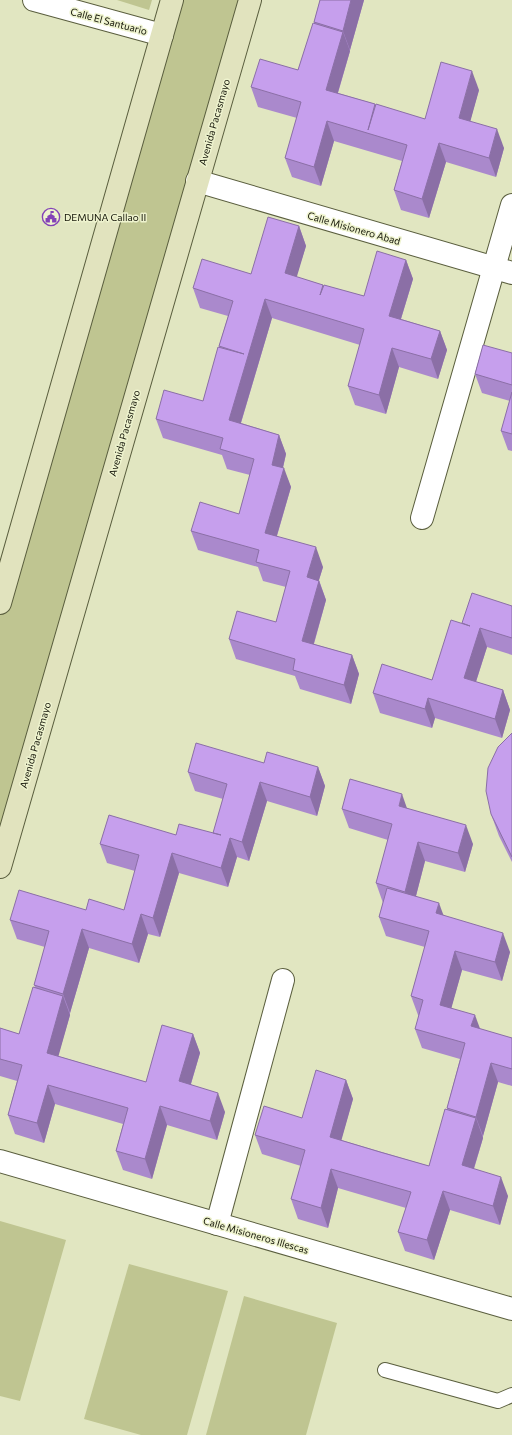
<svg xmlns="http://www.w3.org/2000/svg" width="512" height="1435" font-family="Commissioner,sans-serif">
<style>
.green{fill:#bfc591}
.lines{fill:none;stroke-linecap:round;stroke-linejoin:round}
.lane-casing{stroke:#5a5e3e;stroke-width:16}
.street-casing{stroke:#5a5e3e;stroke-width:24}
.secondary-casing{stroke:#5a5e3e;stroke-width:24}
.lane{stroke:#fff;stroke-width:14}
.street{stroke:#fff;stroke-width:22}
.secondary{stroke:#e1e3be;stroke-width:22}
.wall{fill:#aa89cc}
.shaded-wall{fill:#8b6fa6}
.building{fill:#c69fed;stroke:#8b6fa6}
.labels{text-anchor:middle;stroke-width:3;stroke-linejoin:round;paint-order:stroke}
.street-label{font-size:10px;fill:#151609;stroke:#eef3ce}
.poi-label{font-size:10px;fill:#151609;stroke:#eef3ce;text-anchor:start}
</style>
<rect width="100%" height="100%" fill="#e1e6c1"/>
<g class="green">
<polygon points="117,0 152,0 149,10"/>
<polygon points="172,0 250,0 0,864 0,603"/>
<polygon points="0,1221 66,1240 20,1401 0,1396"/>
<polygon points="129,1264 228,1291 187,1435 141,1435 84,1419"/>
<polygon points="244,1296 337,1323 306,1435 206,1435"/>
</g>
<g class="lines">
<defs>
<polyline id="lane" points="385,1370 498,1401 512,1395"/>
<g id="street">
<polyline points="34,0 162,35"/>
<polyline points="197,181 512,273"/>
<polyline points="422,518 512,205"/>
<polyline points="0,1161 512,1309"/>
<polyline points="217,1224 283,980"/>
</g>
<g id="secondary">
<polyline points="0,603 172,0"/>
<polyline points="0,867 250,0"/>
</g>
</defs>
<use href="#lane" class="lane-casing"/>
<use href="#street" class="street-casing"/>
<use href="#secondary" class="secondary-casing"/>
<use href="#lane" class="lane"/>
<use href="#street" class="street"/>
<use href="#secondary" class="secondary"/>
</g>
<g class="wall">
<polygon points="320,0 364,0 350,50 349,50 350,51 338,93 375,104 376,106 425,119 479,90 470,121 504,148 496,177 446,162 429,218 401,210 394,190 402,161 334,141 321,186 292,177 285,158 297,118 258,107 251,87 298,70 314,24 314,22"/>
<polygon points="299,226 306,246 296,277 323,285 324,286 364,296 406,260 413,279 401,319 440,331 447,350 438,379 399,367 386,414 355,405 348,386 360,345 272,318 241,423 279,435 286,454 283,468 291,487 277,536 323,567 319,580 326,600 314,644 352,655 359,674 351,704 300,689 295,676 236,659 229,639 276,622 286,587 263,581 258,567 198,550 191,531 239,514 250,475 227,469 222,455 163,438 156,419 203,401 219,347 219,346 228,316 200,308 193,288 251,274"/>
<polygon points="512,353 512,451 508,450 501,431 510,401 482,393 475,374"/>
<polygon points="512,606 512,655 487,647 476,682 503,690 510,710 502,738 435,718 432,728 380,713 373,693 432,680 463,624 462,623"/>
<polygon points="512,733 512,862 499,836 491,814"/>
<polygon points="264,763 318,767 325,786 317,816 267,801 249,861 237,857 228,887 179,873 160,937 148,934 139,963 89,948 70,1013 70,1015 58,1056 146,1082 193,1034 200,1053 191,1084 225,1112 217,1140 167,1125 152,1179 123,1170 116,1151 123,1124 55,1104 44,1143 15,1134 8,1115 17,1081 0,1076 0,1028 19,1034 35,987 34,985 45,947 17,939 10,920 86,910 124,910 135,871 107,863 100,844 176,835 214,833 223,799 195,791 188,772"/>
<polygon points="407,808 473,844 465,872 425,861 416,896 444,916 510,952 502,981 462,970 451,1008 480,1029 512,1038 512,1086 498,1082 483,1136 483,1138 474,1169 508,1196 500,1225 450,1210 434,1260 405,1251 398,1232 406,1208 338,1188 328,1228 298,1219 291,1199 301,1166 262,1154 255,1135 302,1118 346,1080 353,1099 341,1140 429,1166 447,1110 447,1108 460,1059 422,1048 415,1029 419,1016 418,1015 411,996 425,947 386,936 379,917 383,903 376,883 388,840 349,828 342,809"/>
</g>
<g class="shaded-wall">
<polygon points="351,0 364,0 350,50 343,31"/>
<polygon points="343,32 350,51 333,109 326,90"/>
<polygon points="472,71 479,90 466,137 459,118"/>
<polygon points="327,121 334,141 321,186 314,167"/>
<polygon points="497,129 504,148 496,177 489,158"/>
<polygon points="439,143 446,162 429,218 422,199"/>
<polygon points="299,226 306,246 292,293 285,273"/>
<polygon points="406,260 413,279 396,335 389,316"/>
<polygon points="265,299 272,318 236,439 229,420"/>
<polygon points="440,331 447,350 438,379 431,359"/>
<polygon points="392,348 399,367 386,414 379,395"/>
<polygon points="279,435 286,454 279,484 272,465"/>
<polygon points="284,468 291,487 272,552 265,533"/>
<polygon points="316,547 323,567 314,596 307,577"/>
<polygon points="319,581 326,600 309,660 302,641"/>
<polygon points="480,628 487,647 471,697 464,678"/>
<polygon points="352,655 359,674 351,704 344,685"/>
<polygon points="503,690 510,710 502,738 495,719"/>
<polygon points="428,698 435,718 432,728 425,709"/>
<polygon points="318,767 325,786 317,816 310,797"/>
<polygon points="260,782 267,801 249,861 242,842"/>
<polygon points="402,794 409,814 399,806"/>
<polygon points="466,825 473,844 465,872 458,853"/>
<polygon points="230,838 237,857 228,887 221,868"/>
<polygon points="418,842 425,861 412,911 405,892"/>
<polygon points="172,853 179,873 160,937 153,918"/>
<polygon points="439,903 446,922 436,913"/>
<polygon points="141,914 148,934 139,963 132,944"/>
<polygon points="82,929 89,948 70,1013 63,994"/>
<polygon points="503,933 510,952 502,981 495,962"/>
<polygon points="455,951 462,970 447,1024 440,1005"/>
<polygon points="63,996 70,1015 54,1072 47,1053"/>
<polygon points="475,1015 482,1034 471,1026"/>
<polygon points="193,1034 200,1053 186,1100 179,1081"/>
<polygon points="491,1063 498,1082 483,1136 476,1117"/>
<polygon points="346,1080 353,1099 337,1156 330,1137"/>
<polygon points="48,1085 55,1104 44,1143 37,1123"/>
<polygon points="218,1093 225,1112 217,1140 210,1121"/>
<polygon points="160,1106 167,1125 152,1179 145,1159"/>
<polygon points="476,1118 483,1138 469,1184 462,1165"/>
<polygon points="331,1169 338,1188 328,1228 321,1208"/>
<polygon points="501,1177 508,1196 500,1225 493,1206"/>
<polygon points="443,1191 450,1210 434,1260 427,1240"/>
</g>
<g class="building">
<polygon points="320,0 351,0 343,31 314,22"/>
<polygon points="313,23 343,32 326,90 375,104 368,130 376,104 425,119 441,62 472,71 459,118 497,129 489,158 439,143 422,199 394,190 407,145 327,121 314,167 285,158 301,102 251,87 260,59 298,70"/>
<polygon points="268,217 299,226 285,273 323,285 320,295 324,285 364,296 377,251 406,260 389,316 440,331 431,359 392,348 379,395 348,386 364,329 265,299 229,420 279,435 272,465 284,468 265,533 316,547 307,577 319,581 302,641 352,655 344,685 293,670 295,659 229,639 237,611 276,622 290,571 256,562 259,550 191,531 200,502 239,514 254,459 220,449 223,438 156,419 164,390 203,401 218,347 244,354 219,346 233,301 193,288 202,259 251,274"/>
<polygon points="483,345 512,353 512,385 475,374"/>
<polygon points="512,392 512,434 501,431"/>
<polygon points="472,593 512,606 512,638 480,628 464,678 503,690 495,719 428,698 425,709 373,693 382,664 432,680 451,620 470,626 462,623"/>
<polygon points="512,733 512,857 491,814 486,791 488,768 498,747"/>
<polygon points="196,743 264,763 267,752 318,767 310,797 260,782 242,842 230,838 221,868 172,853 153,918 141,914 132,944 82,929 63,994 34,985 49,931 10,920 19,890 86,910 89,899 124,910 139,855 100,844 109,815 176,835 179,824 221,835 213,833 227,784 188,772"/>
<polygon points="350,779 402,794 399,806 466,825 458,853 418,842 405,892 376,883 392,824 342,809"/>
<polygon points="387,888 439,903 436,913 503,933 495,962 455,951 440,1005 475,1015 471,1026 512,1038 512,1069 491,1063 476,1117 447,1108 465,1043 415,1029 423,1000 411,996 429,931 379,917"/>
<polygon points="33,987 63,996 47,1053 146,1082 162,1025 193,1034 179,1081 218,1093 210,1121 160,1106 145,1159 116,1151 128,1108 48,1085 37,1123 8,1115 22,1065 0,1059 0,1028 19,1034"/>
<polygon points="316,1070 346,1080 330,1137 380,1152 429,1166 445,1109 476,1118 462,1165 501,1177 493,1206 443,1191 427,1240 398,1232 411,1192 331,1169 321,1208 291,1199 305,1150 255,1135 264,1106 302,1118"/>
</g>
<defs>
<symbol id="civic-ring" viewBox="-11 -11 22 22"><circle r="9.5" fill="#eef3ce" stroke="#8342b7" stroke-width="1.5"/><path d="M-.6-6.5H3V-4.5H.6V-3L4-1V1h2V6H-6V1h2V-1L-.6-3ZM-1.2 2.5V6h2.4V2.5Z" fill="#8342b7"/></symbol>
</defs>
<g fill-rule="evenodd">
<use href="#civic-ring" x="41" y="207" width="20" height="20"/>
</g>
<g class="labels">
<g class="street-label">
<text transform="translate(109 21) rotate(15)" y="4">Calle El Santuario</text>
<text transform="translate(214 122) rotate(-74)" y="4">Avenida Pacasmayo</text>
<text transform="translate(354 228) rotate(16)" y="4">Calle Misionero Abad</text>
<text transform="translate(124 433) rotate(-74)" y="4">Avenida Pacasmayo</text>
<text transform="translate(35 745) rotate(-74)" y="4">Avenida Pacasmayo</text>
<text transform="translate(256 1235) rotate(16)" y="4">Calle Misioneros Illescas</text>
</g>
<g class="poi-label">
<text x="64" y="221">DEMUNA Callao II</text>
</g>
</g>
</svg>
